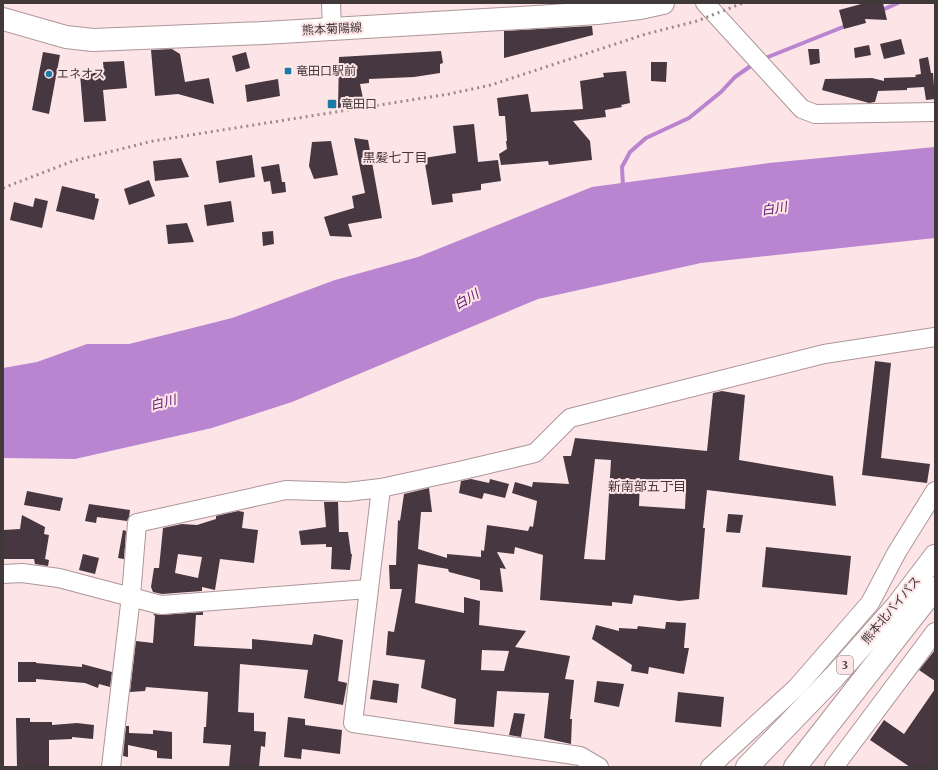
<svg xmlns="http://www.w3.org/2000/svg" width="938" height="770" font-family="Merriweather,'Noto Sans JP',serif">
<style>
.water{fill:#b984d0}
.lines{fill:none;stroke-linecap:round;stroke-linejoin:round}
.stream{stroke:#b984d0;stroke-width:4}
.building{fill:#473740;fill-rule:evenodd}
.minor-casing{stroke:#ad9699;stroke-width:20}
.major-casing{stroke:#ad9699;stroke-width:24}
.highway-casing{stroke:#ad9699;stroke-width:24}
.minor{stroke:#fff;stroke-width:18}
.major{stroke:#fff;stroke-width:22}
.highway{stroke:#fff;stroke-width:22}
.rail{stroke:#9b8a8c;stroke-width:3;stroke-dasharray:2 4;stroke-linecap:butt}
.poi-dot{fill:#1c7aa7;stroke:#fde4e7;stroke-width:1.5}
.labels{text-anchor:middle;stroke-width:4;stroke-linejoin:round;paint-order:stroke}
.shield{fill:#fde4e7;stroke:#796c6d;stroke-width:1}
.shield-label{font-size:11px;font-weight:bold;fill:#413839}
.street-label{font-size:12px;fill:#413839;stroke:#fde4e7}
.poi-label{font-size:12px;fill:#413839;stroke:#fde4e7;text-anchor:start}
.neighbourhood-label{font-size:13px;fill:#473437;stroke:#fde4e7}
.water-label{font-size:13px;font-style:italic;fill:#581470;stroke:#fde4e7}
</style>
<rect width="100%" height="100%" fill="#fde4e7"/>
<polygon class="water" points="935,147 935,238 701,263 538,299 292,402 212,428 75,459 3,458 3,368 37,362 87,344 129,344 232,318 335,280 418,257 592,187 769,163"/>
<g class="lines">
<g class="stream">
<polyline points="880,11 898,3"/>
<polyline points="763,59 848,25"/>
<polyline points="623,187 622,167 630,152 646,138 689,118 721,92 735,77 755,63"/>
</g>
</g>
<g class="building">
<polygon points="865,3 883,3 887,20 865,19 866,23 844,29 839,10"/>
<polygon points="592,26 593,35 504,58 504,31"/>
<polygon points="901,39 905,54 884,59 880,44"/>
<polygon points="869,45 871,55 855,58 854,48"/>
<polygon points="172,49 180,54 185,82 209,78 214,104 178,94 155,96 151,50"/>
<polygon points="808,49 819,49 820,63 810,65"/>
<polygon points="441,51 443,63 440,64 440,73 414,77 369,79 369,83 360,84 364,103 338,108 339,57"/>
<polygon points="43,52 60,55 49,114 32,110"/>
<polygon points="246,52 250,68 236,72 232,56"/>
<polygon points="928,57 931,73 933,73 935,99 926,100 924,87 907,88 907,90 878,91 875,102 869,103 822,90 825,79 872,78 884,81 884,78 916,77 915,75 921,74 919,59"/>
<polygon points="124,61 127,88 103,90 106,121 84,122 80,74 104,72 103,62"/>
<polygon points="651,62 667,62 666,82 651,81"/>
<polygon points="626,71 630,103 621,105 622,107 605,110 606,117 573,121 590,141 592,160 549,165 548,161 501,165 499,154 507,149 506,141 507,141 505,116 499,116 497,98 528,94 531,112 583,109 580,81 604,77 603,73"/>
<polygon points="278,79 280,96 247,102 245,85"/>
<polygon points="474,124 478,162 498,160 501,181 481,184 481,190 452,194 453,202 432,205 424,158 456,153 453,126"/>
<polygon points="354,138 368,140 382,218 348,224 352,237 330,236 324,217 354,208 352,196 365,193"/>
<polygon points="331,141 338,175 314,179 309,166 312,142"/>
<polygon points="252,155 255,177 219,183 216,161"/>
<polygon points="181,158 189,177 155,181 153,161"/>
<polygon points="279,164 282,182 285,182 286,192 272,194 270,181 264,182 261,167"/>
<polygon points="149,180 155,196 129,205 124,189"/>
<polygon points="62,186 95,194 95,198 99,199 94,220 56,211"/>
<polygon points="35,198 48,201 42,228 10,220 14,202 33,207"/>
<polygon points="231,201 234,222 207,226 204,205"/>
<polygon points="187,223 194,242 168,244 166,225"/>
<polygon points="273,231 274,244 263,246 262,232"/>
<polygon points="875,361 891,363 881,458 930,464 927,483 862,475"/>
<path d="M 722,391 L 745,395 L 739,460 L 833,476 L 836,506 L 707,490 L 703,528 L 705,528 L 699,599 L 679,601 L 634,595 L 632,604 L 612,602 L 612,606 L 540,600 L 543,555 L 515,547 L 514,554 L 497,552 L 506,569 L 500,568 L 503,592 L 480,590 L 480,580 L 449,572 L 448,569 L 418,564 L 415,603 L 464,613 L 464,597 L 480,601 L 479,625 L 526,631 L 515,647 L 570,656 L 565,679 L 574,680 L 570,719 L 572,719 L 571,744 L 544,738 L 549,693 L 497,691 L 494,727 L 454,724 L 456,699 L 421,688 L 425,660 L 386,655 L 388,631 L 394,632 L 402,589 L 390,589 L 389,565 L 396,565 L 398,520 L 400,521 L 404,494 L 429,488 L 432,512 L 421,512 L 418,549 L 447,558 L 447,554 L 481,557 L 481,550 L 484,551 L 487,525 L 528,531 L 530,526 L 533,527 L 537,501 L 512,493 L 515,482 L 532,487 L 533,482 L 569,484 L 563,456 L 571,456 L 575,438 L 707,451 L 713,393 ZM 595,459 L 611,460 L 605,560 L 584,559 ZM 640,481 L 686,487 L 685,509 L 639,506 ZM 482,650 L 509,651 L 504,671 L 481,670 Z"/>
<polygon points="471,479 489,483 490,479 509,484 505,498 484,493 482,499 459,493 461,481"/>
<polygon points="27,491 63,498 60,511 24,505"/>
<polygon points="324,502 338,502 339,532 348,532 351,554 352,554 350,570 331,569 332,547 326,547 326,544 301,545 299,531 326,527"/>
<polygon points="89,504 130,510 129,517 127,521 97,517 96,523 85,521"/>
<path d="M 238,511 L 244,512 L 242,528 L 258,530 L 254,563 L 220,559 L 215,590 L 202,587 L 202,591 L 162,594 L 153,592 L 151,587 L 154,568 L 159,568 L 163,528 L 182,524 L 197,525 L 216,519 L 216,516 ZM 178,554 L 202,557 L 198,578 L 175,573 Z"/>
<polygon points="728,514 743,515 740,533 726,532"/>
<polygon points="22,515 45,527 44,534 49,535 45,559 49,560 48,566 35,564 34,559 3,559 3,530 20,529"/>
<polygon points="123,530 126,531 124,559 118,558"/>
<polygon points="766,547 851,556 847,595 762,587"/>
<polygon points="83,554 99,558 95,574 79,570"/>
<polygon points="203,612 203,615 196,615 194,646 252,649 252,639 312,645 314,634 343,640 338,681 347,683 343,705 304,698 308,670 240,664 238,712 254,713 254,731 266,732 265,747 261,746 259,767 229,767 231,745 203,743 204,727 206,727 208,692 146,687 145,691 130,692 136,641 153,643 155,616 153,614 162,615"/>
<polygon points="666,622 686,623 684,648 689,648 684,674 649,667 648,674 631,671 632,665 592,639 596,625 619,631 619,628 637,629 638,626 665,629"/>
<polygon points="935,650 935,681 919,670"/>
<polygon points="18,662 36,662 36,663 82,667 82,664 112,672 110,687 99,684 98,688 85,683 36,679 36,682 18,682"/>
<polygon points="373,680 399,684 397,703 370,699"/>
<polygon points="597,681 624,684 619,707 594,702"/>
<polygon points="935,689 935,767 910,767 870,740 884,720 904,734"/>
<polygon points="678,692 724,697 721,727 675,722"/>
<polygon points="514,713 525,714 521,737 509,735"/>
<polygon points="288,717 305,719 305,725 342,730 340,754 302,749 301,759 284,757"/>
<polygon points="16,718 30,718 30,722 52,722 52,725 77,723 94,725 93,739 72,737 72,739 49,740 49,767 17,767"/>
<polygon points="126,726 129,726 129,733 153,734 153,730 172,732 172,759 157,758 157,751 128,745 128,757 123,756"/>
</g>
<g class="lines">
<defs>
<g id="minor">
<polyline points="331,3 332,29"/>
<polyline points="705,3 802,109 815,114 935,112"/>
<polyline points="381,488 353,723 580,756 599,767"/>
<polyline points="3,574 22,573 59,578 161,605 368,589"/>
<polyline points="111,767 131,596 137,523 286,490 347,492 381,488 459,471 535,453 570,418 824,354 935,337"/>
<polyline points="710,767 797,687 870,603 897,552 935,491"/>
<polyline points="834,767 935,632"/>
</g>
<polyline id="major" points="3,19 66,37 93,40 264,33 536,17 597,13 640,8 663,3"/>
<g id="highway">
<polyline points="747,767 834,677 897,606 935,556"/>
<polyline points="795,767 935,588"/>
</g>
</defs>
<use href="#minor" class="minor-casing"/>
<use href="#major" class="major-casing"/>
<use href="#highway" class="highway-casing"/>
<use href="#minor" class="minor"/>
<use href="#major" class="major"/>
<use href="#highway" class="highway"/>
<polyline class="rail" points="3,188 73,161 153,141 449,94 491,85 646,34 697,21 743,3"/>
</g>
<g class="poi-dot">
<rect x="284" y="67" width="8" height="8" rx="2"/>
<circle cx="49" cy="74" r="4"/>
<rect x="327" y="99" width="10" height="10" rx="2"/>
</g>
<g class="labels">
<rect class="shield" x="837" y="656" width="16" height="18" rx="3"/>
<g class="shield-label">
<text x="845" y="669">3</text>
</g>
<g class="street-label">
<text transform="translate(332 29) rotate(-3)" y="4">熊本菊陽線</text>
<text transform="translate(891 610) rotate(-50)" y="4">熊本北バイパス</text>
</g>
<g class="poi-label">
<text x="296" y="75">竜田口駅前</text>
<text x="57" y="78">エネオス</text>
<text x="341" y="108">竜田口</text>
</g>
<g class="neighbourhood-label">
<text x="395" y="162">黒髪七丁目</text>
<text x="647" y="491">新南部五丁目</text>
</g>
<g class="water-label">
<text transform="translate(774 208) rotate(-9)" y="5">白川</text>
<text transform="translate(466 299) rotate(-30)" y="5">白川</text>
<text transform="translate(163 402) rotate(-14)" y="5">白川</text>
</g>
</g>
<rect width="938" height="770" fill="none" stroke="#413839" stroke-width="8"/>
</svg>
